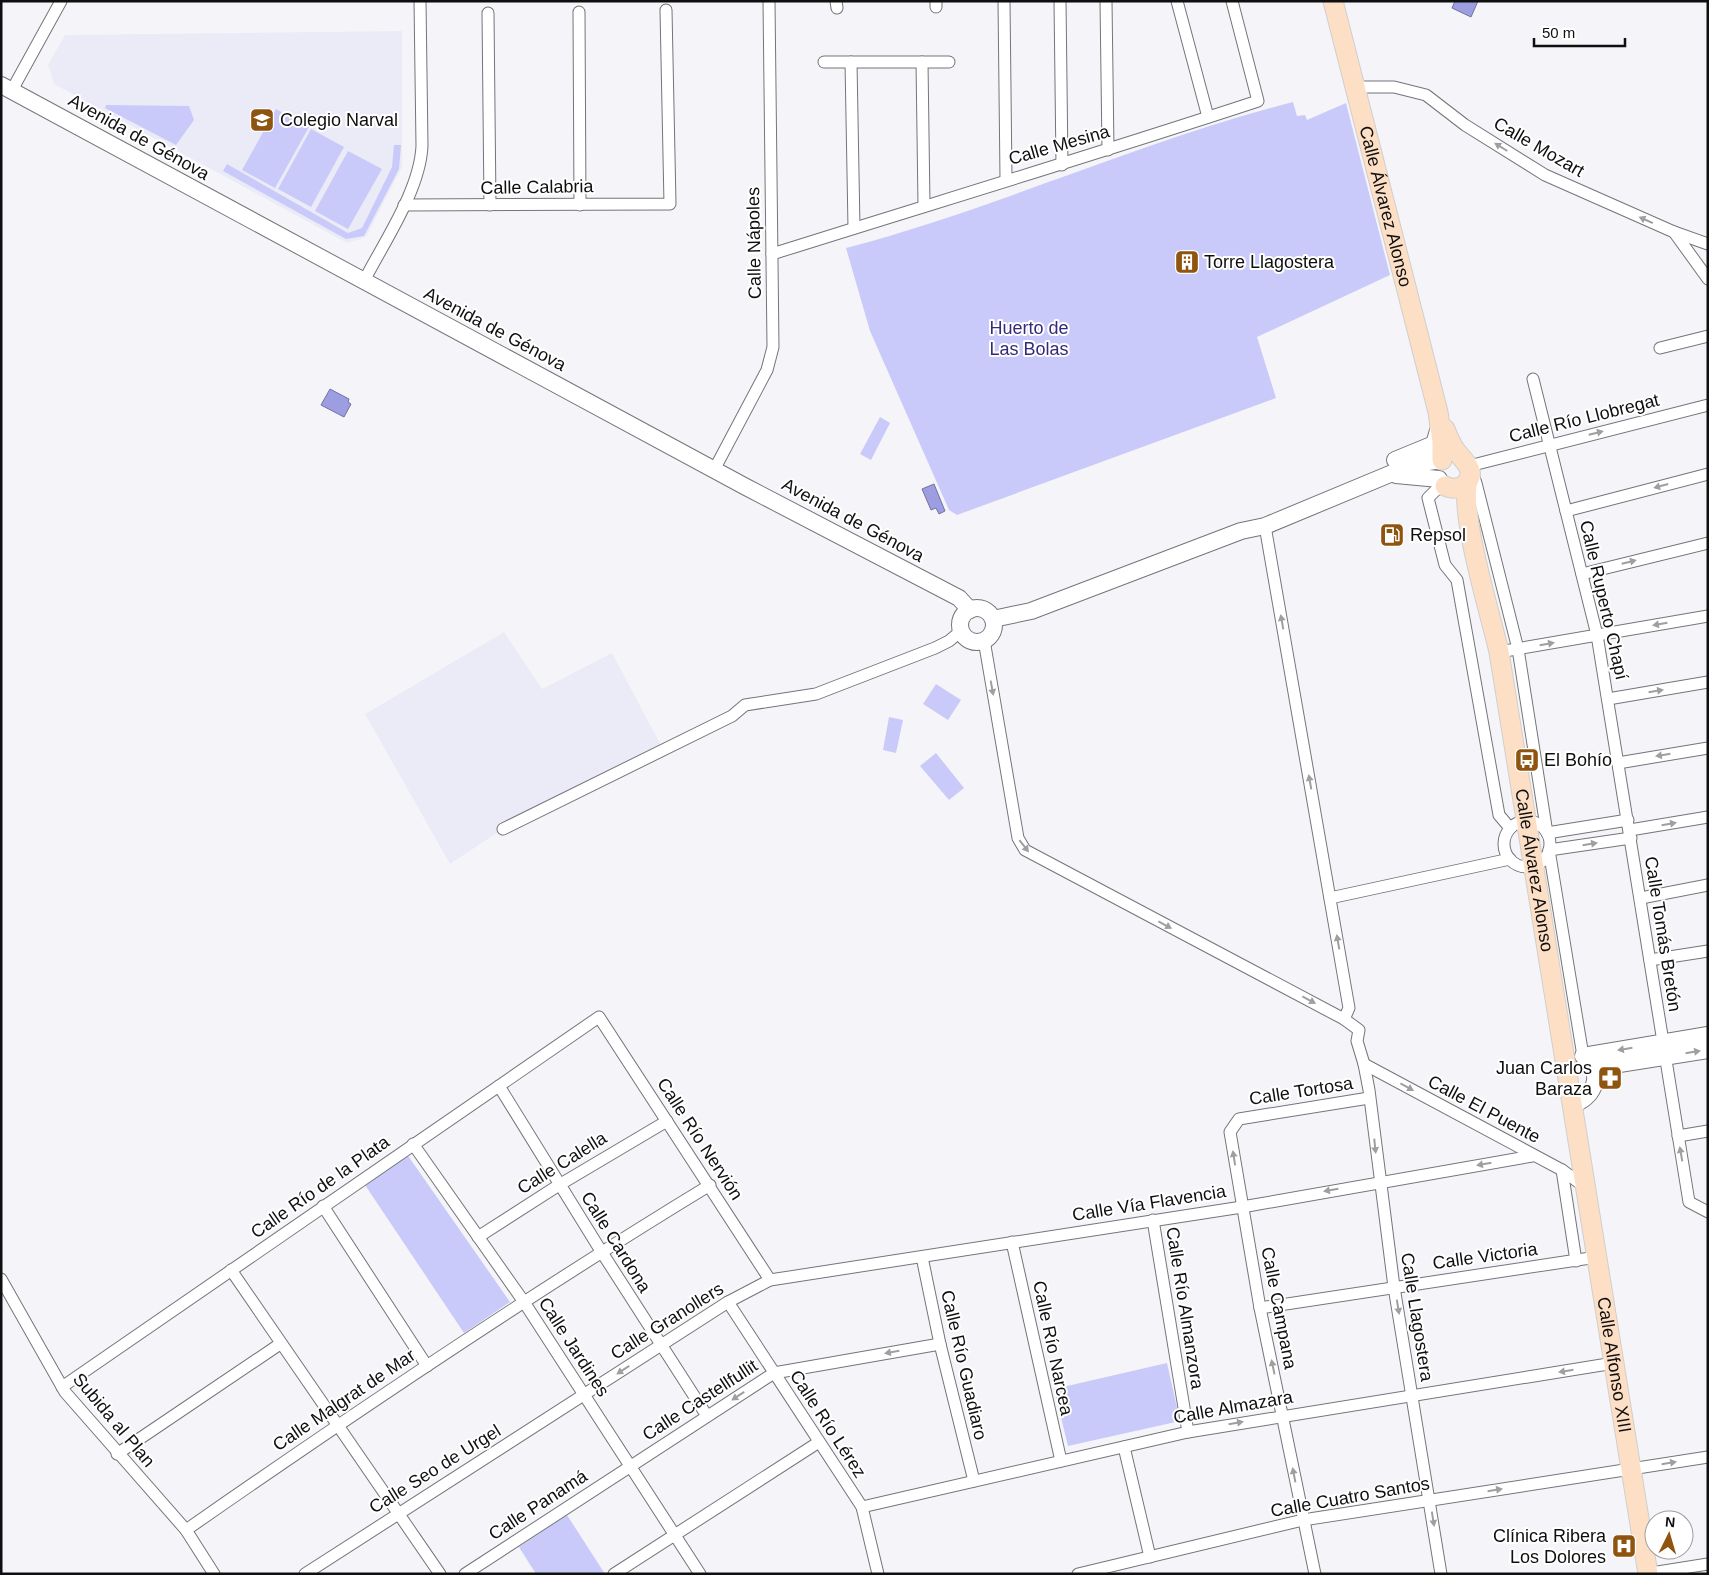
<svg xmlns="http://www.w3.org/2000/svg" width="1709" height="1575" font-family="Arial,sans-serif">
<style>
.built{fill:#ebebf7}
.green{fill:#c9caf9}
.water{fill:#9d9de1;stroke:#7272a2}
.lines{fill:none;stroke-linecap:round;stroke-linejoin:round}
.street-casing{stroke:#747578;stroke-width:13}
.secondary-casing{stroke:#747578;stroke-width:18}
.primary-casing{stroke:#cfcfcf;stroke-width:21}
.street{stroke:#fff;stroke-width:11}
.secondary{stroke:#fff;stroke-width:16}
.primary{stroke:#fddfc5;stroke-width:19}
.oneway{fill:#9f9f9f}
.labels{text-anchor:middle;stroke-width:4;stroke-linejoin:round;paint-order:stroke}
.poi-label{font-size:18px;fill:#0f0f10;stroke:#fff;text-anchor:start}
.street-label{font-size:18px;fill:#0f0f10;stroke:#fff}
.park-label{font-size:18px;fill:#352a79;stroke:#fff}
</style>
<rect width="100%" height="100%" fill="#f5f5f9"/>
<g class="built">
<polygon points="402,31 402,167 366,237 347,243 54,84 48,65 65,35"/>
<polygon points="504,632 542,689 612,653 664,751 503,829 450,864 365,714"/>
</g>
<g class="green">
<path d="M 1293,102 L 1297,116 L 1305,115 L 1307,120 L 1346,103 L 1390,275 L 1257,337 L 1276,398 L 957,515 L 949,510 L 870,331 L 846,248 C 998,208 1141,141 1293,102 Z"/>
<polygon points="106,105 189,106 194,120 176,145 105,108"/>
<polygon points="276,109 309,127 275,188 242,170"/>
<polygon points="311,129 344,147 311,207 278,189"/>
<polygon points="394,145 401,145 399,169 364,236 346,239 223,171 227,164 348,233 362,228 392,167"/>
<polygon points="348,151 382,169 348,229 315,211"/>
<polygon points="880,417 890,423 871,460 860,454"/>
<polygon points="936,684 961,700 948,720 923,704"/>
<polygon points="889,717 903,720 896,753 883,750"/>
<polygon points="936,753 964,788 949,800 920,766"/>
<polygon points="404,1150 510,1302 464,1333 361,1179"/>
<polygon points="1167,1363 1180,1421 1068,1446 1054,1389"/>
<polygon points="567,1515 605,1574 536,1574 519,1547"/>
</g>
<g class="water">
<polygon points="1455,1 1478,1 1471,17 1452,8"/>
<polygon points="330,389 349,399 348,402 351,404 344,417 321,405"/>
<polygon points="934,484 945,511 939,514 936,508 931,510 922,489"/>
</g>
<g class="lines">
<defs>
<g id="street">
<polyline points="836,1 837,8"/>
<polyline points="936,1 936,7"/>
<polyline points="1004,1 1006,179"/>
<polyline points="1060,1 1062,165"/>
<polyline points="1106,1 1108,150"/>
<polyline points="1177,1 1208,117"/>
<polyline points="579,12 580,205"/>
<polyline points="488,13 490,205"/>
<polyline points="824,62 949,62"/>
<polyline points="851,62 854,228"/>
<polyline points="922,62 924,206"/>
<polyline points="1355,87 1394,87 1426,95 1465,125 1545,175 1674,232 1708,244"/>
<polyline points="12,90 61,1"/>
<polyline points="404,205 670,204 666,10"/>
<polyline points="1674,232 1708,279"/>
<path d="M 772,254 C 934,203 1097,154 1258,101 L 1232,1"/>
<path d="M 364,281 C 384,242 420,190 422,146 L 420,1"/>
<polyline points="1660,348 1708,336"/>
<polyline points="1533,379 1597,635 1689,1202 1708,1212"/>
<polyline points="1469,466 1708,405"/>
<polyline points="714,470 767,370 773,347 769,1"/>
<polyline points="1472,473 1476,483 1518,649 1547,833 1628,820"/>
<polyline points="1442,484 1428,498 1445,565 1457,580 1499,815 1510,828"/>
<polyline points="1566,511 1708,474"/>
<polyline points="1265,526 1349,1008 1344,1019"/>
<polyline points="1582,574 1708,543"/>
<polyline points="984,640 1018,838 1025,850 1344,1019 1359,1030 1357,1041 1364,1064 1369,1090 1394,1287 1441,1574"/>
<polyline points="1499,652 1708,616"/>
<polyline points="1608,699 1708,682"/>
<polyline points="1618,763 1708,748"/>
<circle cx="1527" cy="844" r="23"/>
<polyline points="503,829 732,716 745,705 816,694 935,648 949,641 961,631"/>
<polyline points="1630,830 1708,817"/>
<polyline points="1330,898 1510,859"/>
<polyline points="1641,898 1708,885"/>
<polyline points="1650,960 1708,951"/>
<polyline points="1583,1056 1549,850 1631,838"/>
<polyline points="1364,1064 1562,1170 1585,1187"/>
<polyline points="499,1086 601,1251 707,1416"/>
<polyline points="1678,1136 1708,1131"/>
<polyline points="413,1144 524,1302 700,1574"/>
<polyline points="1562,1170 1576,1261"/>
<polyline points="323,1206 427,1366"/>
<polyline points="1153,1220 1188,1432"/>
<polyline points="478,1237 559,1185 667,1121"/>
<polyline points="1012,1242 1061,1461"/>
<polyline points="922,1257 940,1344 974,1481"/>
<polyline points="231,1270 440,1574"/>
<polyline points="1,1279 65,1392 186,1530 214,1574"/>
<polyline points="728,1302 862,1507 878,1574"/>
<polyline points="1260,1308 1597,1257"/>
<polyline points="62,1387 599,1017 770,1280"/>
<polyline points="1124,1447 1150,1557"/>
<polyline points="117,1454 280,1344"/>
<polyline points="862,1507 1188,1432 1614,1363"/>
<path d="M 186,1530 C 358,1410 531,1294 710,1185"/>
<polyline points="305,1574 728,1302 770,1280 1242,1207 1532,1156"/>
<polyline points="465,1574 774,1373 940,1344"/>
<polyline points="614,1574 819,1442"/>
<polyline points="1078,1574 1303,1520 1708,1457"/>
<polyline points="1315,1574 1260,1308 1230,1132 1239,1119 1369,1098"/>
<polyline points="1645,1574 1708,1564"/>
</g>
<g id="secondary">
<polyline points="1,85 746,487 959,598 970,610"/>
<polyline points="1395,460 1434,444 1440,424"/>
<polyline points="1396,475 1439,479"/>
<circle cx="977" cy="625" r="17"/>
<polyline points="993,619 1031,611 1241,531 1265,526 1414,464 1442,460"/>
<polyline points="1583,1056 1708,1035"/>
<polyline points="1594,1068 1708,1050"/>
<path d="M 1572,1105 C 1592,1098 1603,1079 1589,1060"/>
</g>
<g id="primary">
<path id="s1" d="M 1333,1 L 1438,412 L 1442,442 L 1442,460"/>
<path id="s2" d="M 1469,478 C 1457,507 1491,616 1499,652 L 1648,1574"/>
<path d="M 1445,486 C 1451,489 1458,489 1464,485 C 1479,473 1464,461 1456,451 C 1451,444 1448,437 1445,429"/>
</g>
</defs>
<use href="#street" class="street-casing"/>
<use href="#secondary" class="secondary-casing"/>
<use href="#primary" class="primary-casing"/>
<use href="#street" class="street"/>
<use href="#secondary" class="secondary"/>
<use href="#primary" class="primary"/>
</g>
<defs><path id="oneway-solid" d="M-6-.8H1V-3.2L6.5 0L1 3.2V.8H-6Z" transform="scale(1.25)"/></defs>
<g class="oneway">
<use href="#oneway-solid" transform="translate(1501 147) rotate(-148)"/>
<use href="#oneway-solid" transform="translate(1646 220) rotate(-156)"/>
<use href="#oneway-solid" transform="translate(1596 433) rotate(-14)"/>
<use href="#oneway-solid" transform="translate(1661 486) rotate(165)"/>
<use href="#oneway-solid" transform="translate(1629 562) rotate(-14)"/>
<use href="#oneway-solid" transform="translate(1282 622) rotate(-100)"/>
<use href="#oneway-solid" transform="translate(1660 624) rotate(170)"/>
<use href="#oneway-solid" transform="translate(1547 644) rotate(-10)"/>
<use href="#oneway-solid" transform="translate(992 688) rotate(80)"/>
<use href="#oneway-solid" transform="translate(1656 691) rotate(-9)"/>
<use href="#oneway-solid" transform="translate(1663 755) rotate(171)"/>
<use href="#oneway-solid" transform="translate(1310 782) rotate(-100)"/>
<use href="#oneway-solid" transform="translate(1669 824) rotate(-10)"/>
<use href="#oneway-solid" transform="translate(1590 844) rotate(-9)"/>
<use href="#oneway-solid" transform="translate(1024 846) rotate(52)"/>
<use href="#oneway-solid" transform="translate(1165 925) rotate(28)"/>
<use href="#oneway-solid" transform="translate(1338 942) rotate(-100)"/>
<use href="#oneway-solid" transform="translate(1309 1000) rotate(28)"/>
<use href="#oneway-solid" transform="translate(1625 1049) rotate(171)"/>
<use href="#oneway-solid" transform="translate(1693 1052) rotate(-9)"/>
<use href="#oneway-solid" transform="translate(1407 1087) rotate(29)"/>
<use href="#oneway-solid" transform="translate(1375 1146) rotate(84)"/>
<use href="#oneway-solid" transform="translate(1681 1154) rotate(-100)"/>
<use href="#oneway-solid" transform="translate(1234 1158) rotate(-99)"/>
<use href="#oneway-solid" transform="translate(1484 1164) rotate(170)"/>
<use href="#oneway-solid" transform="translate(1331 1190) rotate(170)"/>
<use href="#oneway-solid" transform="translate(1398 1307) rotate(81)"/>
<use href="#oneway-solid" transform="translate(892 1352) rotate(170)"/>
<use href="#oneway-solid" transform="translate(1273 1367) rotate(-102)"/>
<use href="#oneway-solid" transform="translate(623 1370) rotate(147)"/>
<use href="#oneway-solid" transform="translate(1566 1371) rotate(171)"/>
<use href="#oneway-solid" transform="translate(738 1396) rotate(147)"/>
<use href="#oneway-solid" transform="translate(1236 1423) rotate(-10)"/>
<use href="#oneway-solid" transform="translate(1669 1463) rotate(-9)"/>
<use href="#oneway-solid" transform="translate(1294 1475) rotate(-101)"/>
<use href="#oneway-solid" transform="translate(1495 1490) rotate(-9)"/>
<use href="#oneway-solid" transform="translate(1433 1519) rotate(81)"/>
</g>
<defs>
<symbol id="school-square" viewBox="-11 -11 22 22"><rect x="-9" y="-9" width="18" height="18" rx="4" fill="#8e5410" stroke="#fff"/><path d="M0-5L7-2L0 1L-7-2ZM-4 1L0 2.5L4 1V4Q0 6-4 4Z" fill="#fff"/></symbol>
<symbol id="building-square" viewBox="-11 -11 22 22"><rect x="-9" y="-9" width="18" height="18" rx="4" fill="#8e5410" stroke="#fff"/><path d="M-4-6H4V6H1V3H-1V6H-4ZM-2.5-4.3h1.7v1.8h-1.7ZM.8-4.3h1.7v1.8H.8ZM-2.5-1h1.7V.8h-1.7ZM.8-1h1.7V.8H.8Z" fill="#fff"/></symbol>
<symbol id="fuel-square" viewBox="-11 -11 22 22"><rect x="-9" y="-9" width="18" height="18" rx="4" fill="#8e5410" stroke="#fff"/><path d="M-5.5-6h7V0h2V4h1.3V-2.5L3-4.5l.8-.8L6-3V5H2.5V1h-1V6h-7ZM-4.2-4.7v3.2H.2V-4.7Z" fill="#fff"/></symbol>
<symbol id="bus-square" viewBox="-11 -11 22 22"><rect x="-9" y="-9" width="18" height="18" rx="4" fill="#8e5410" stroke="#fff"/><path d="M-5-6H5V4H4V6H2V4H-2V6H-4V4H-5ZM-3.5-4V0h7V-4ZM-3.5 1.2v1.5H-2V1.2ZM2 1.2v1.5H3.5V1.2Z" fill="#fff"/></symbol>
<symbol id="pharmacy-square" viewBox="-11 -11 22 22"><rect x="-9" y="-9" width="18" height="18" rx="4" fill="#8e5410" stroke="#fff"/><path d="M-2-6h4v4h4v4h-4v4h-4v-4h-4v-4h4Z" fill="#fff"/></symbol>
<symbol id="hospital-square" viewBox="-11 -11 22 22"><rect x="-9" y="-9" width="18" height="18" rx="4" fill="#8e5410" stroke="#fff"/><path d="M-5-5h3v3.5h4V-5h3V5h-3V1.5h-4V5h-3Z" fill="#fff"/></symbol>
</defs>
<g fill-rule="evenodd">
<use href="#school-square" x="248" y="106" width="28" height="28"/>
<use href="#building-square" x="1173" y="248" width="28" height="28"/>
<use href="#fuel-square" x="1378" y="521" width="28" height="28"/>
<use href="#bus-square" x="1513" y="746" width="28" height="28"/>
<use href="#pharmacy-square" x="1596" y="1064" width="28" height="28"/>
<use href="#hospital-square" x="1610" y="1532" width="28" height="28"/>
</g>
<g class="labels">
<g class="poi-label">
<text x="280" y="126">Colegio Narval</text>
<text x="1204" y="268">Torre Llagostera</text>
<text x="1410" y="541">Repsol</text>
<text x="1544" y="766">El Bohío</text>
<text x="1592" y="1074" text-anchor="end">Juan Carlos<tspan x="1592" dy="21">Baraza</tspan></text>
<text x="1606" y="1542" text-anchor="end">Clínica Ribera<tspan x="1606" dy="21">Los Dolores</tspan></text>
</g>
<g class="street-label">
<text transform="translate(139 137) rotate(29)" y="6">Avenida de Génova</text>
<text transform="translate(1059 145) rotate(-16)" y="6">Calle Mesina</text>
<text transform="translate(1539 147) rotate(30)" y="6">Calle Mozart</text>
<text transform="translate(537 187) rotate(-1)" y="6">Calle Calabria</text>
<text dy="6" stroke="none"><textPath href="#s1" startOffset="212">Calle Álvarez Alonso</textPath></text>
<text transform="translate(754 243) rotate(-91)" y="6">Calle Nápoles</text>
<text transform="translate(495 329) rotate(28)" y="6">Avenida de Génova</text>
<text transform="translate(1584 418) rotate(-14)" y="6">Calle Río Llobregat</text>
<text transform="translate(853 520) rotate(28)" y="6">Avenida de Génova</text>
<text transform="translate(1604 600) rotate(77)" y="6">Calle Ruperto Chapí</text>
<text dy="6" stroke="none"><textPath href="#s2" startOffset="399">Calle Álvarez Alonso</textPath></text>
<text transform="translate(1663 934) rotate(81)" y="6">Calle Tomás Bretón</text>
<text transform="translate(1301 1091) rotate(-9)" y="6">Calle Tortosa</text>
<text transform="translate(1484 1109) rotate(28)" y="6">Calle El Puente</text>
<text transform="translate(700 1139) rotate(57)" y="6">Calle Río Nervión</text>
<text transform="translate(562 1163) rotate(-32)" y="6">Calle Calella</text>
<text transform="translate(320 1187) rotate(-35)" y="6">Calle Río de la Plata</text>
<text transform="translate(1149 1203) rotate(-9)" y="6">Calle Vía Flavencia</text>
<text transform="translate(616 1242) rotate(58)" y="6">Calle Cardona</text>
<text transform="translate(1485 1256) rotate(-8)" y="6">Calle Victoria</text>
<text transform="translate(1185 1308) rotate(81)" y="6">Calle Río Almanzora</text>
<text transform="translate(1279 1308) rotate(79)" y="6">Calle Campana</text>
<text transform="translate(1417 1317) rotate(81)" y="6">Calle Llagostera</text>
<text transform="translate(667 1321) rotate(-32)" y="6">Calle Granollers</text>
<text transform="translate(574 1347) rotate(57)" y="6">Calle Jardines</text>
<text transform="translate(1053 1348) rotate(78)" y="6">Calle Río Narcea</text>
<text transform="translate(964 1365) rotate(77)" y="6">Calle Río Guadiaro</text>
<text dy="6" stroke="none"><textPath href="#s2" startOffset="900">Calle Alfonso XIII</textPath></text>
<text transform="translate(344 1400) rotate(-34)" y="6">Calle Malgrat de Mar</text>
<text transform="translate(700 1400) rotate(-33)" y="6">Calle Castellfullit</text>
<text transform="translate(1233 1407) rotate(-10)" y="6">Calle Almazara</text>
<text transform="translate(114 1420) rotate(50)" y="6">Subida al Plan</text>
<text transform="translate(828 1424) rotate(57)" y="6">Calle Río Lérez</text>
<text transform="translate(435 1469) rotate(-32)" y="6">Calle Seo de Urgel</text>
<text transform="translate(1350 1497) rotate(-10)" y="6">Calle Cuatro Santos</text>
<text transform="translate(538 1505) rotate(-33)" y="6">Calle Panamá</text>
</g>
<g class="park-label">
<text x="1029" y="334">Huerto de<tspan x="1029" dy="21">Las Bolas</tspan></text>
</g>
</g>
<rect width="1709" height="1575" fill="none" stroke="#0f0f10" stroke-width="5"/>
<g transform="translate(1669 1535) rotate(5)"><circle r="24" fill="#ffffff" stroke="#9f9f9f"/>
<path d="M0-4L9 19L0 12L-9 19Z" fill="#8e5410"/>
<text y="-8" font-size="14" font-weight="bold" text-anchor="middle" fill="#0f0f10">N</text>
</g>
<path d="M1534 38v8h91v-8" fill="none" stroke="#0f0f10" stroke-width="2.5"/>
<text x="1542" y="38" font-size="15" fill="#0f0f10" stroke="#ffffff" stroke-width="4" paint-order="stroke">50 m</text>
</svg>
